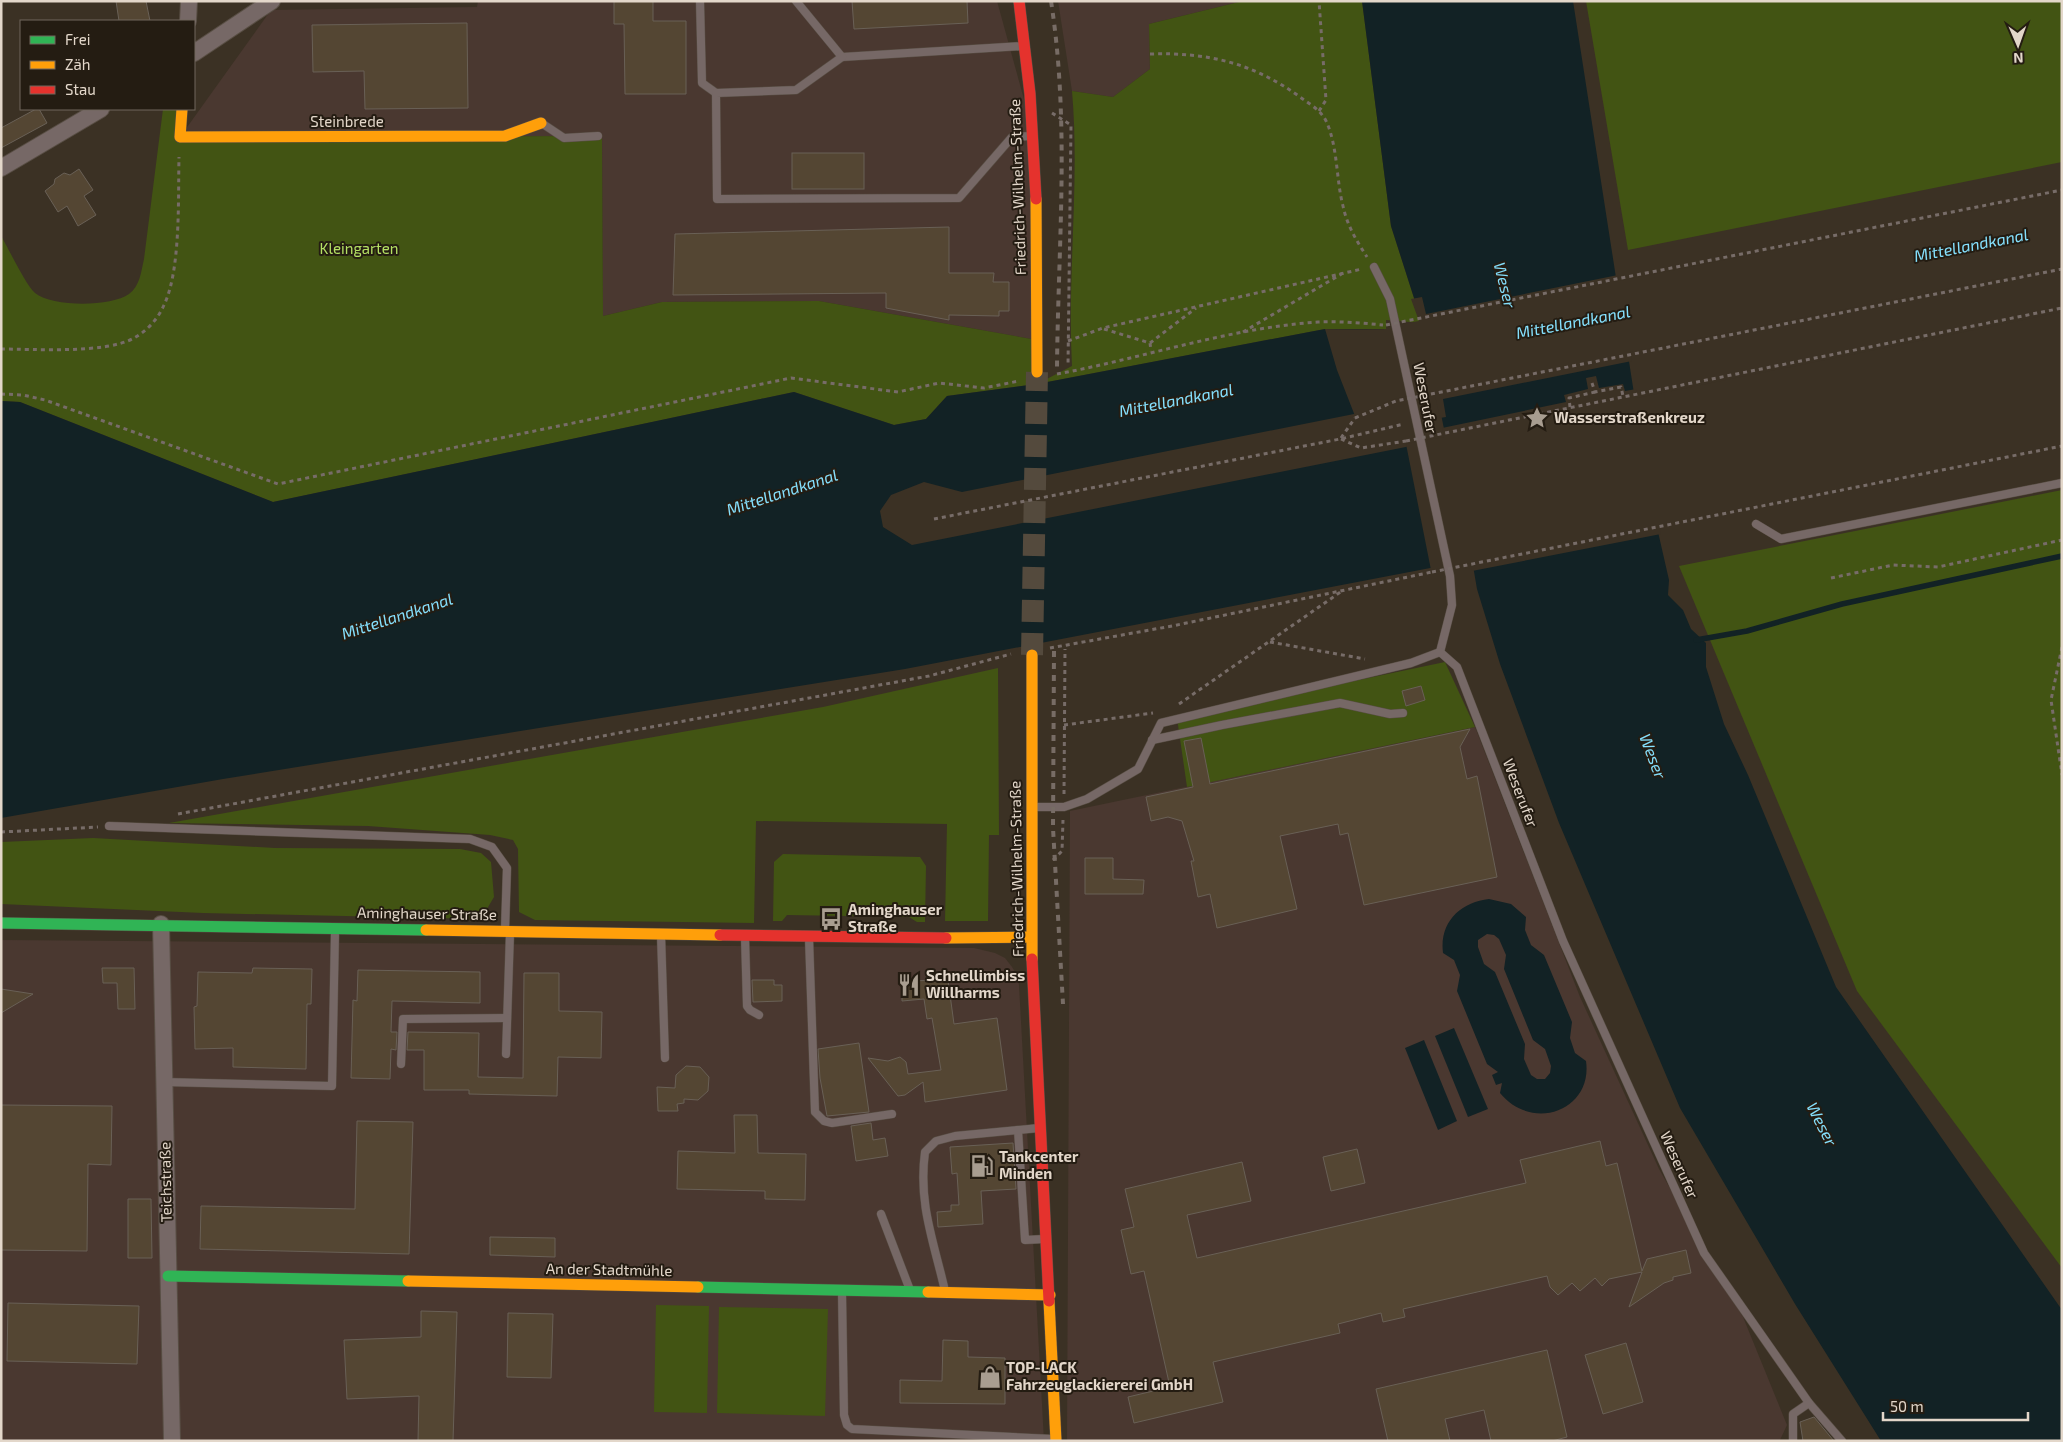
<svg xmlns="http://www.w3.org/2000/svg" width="2063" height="1442" font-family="'Exo 2',sans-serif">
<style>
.commercial{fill:#4a3830}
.green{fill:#425413}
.water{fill:#122225;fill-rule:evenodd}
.pier{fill:#3b3124}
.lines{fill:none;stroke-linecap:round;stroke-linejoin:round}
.stream{stroke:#122225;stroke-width:5.5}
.building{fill:#544633;stroke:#696056}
.secondary-tunnel{stroke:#544a3d;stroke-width:22;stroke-dasharray:22 11;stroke-linecap:butt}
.lane-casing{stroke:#584e44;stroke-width:9}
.street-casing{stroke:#584e44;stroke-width:18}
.fast-casing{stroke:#584e44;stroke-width:12}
.slow-casing{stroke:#584e44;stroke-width:12}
.jam-casing{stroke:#584e44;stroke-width:12}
.path{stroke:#776c68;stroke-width:3;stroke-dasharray:4 4;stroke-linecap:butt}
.lane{stroke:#766866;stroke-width:8}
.street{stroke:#766866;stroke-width:16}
.fast{stroke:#30b455;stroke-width:11}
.slow{stroke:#ff9f0a;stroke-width:11}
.jam{stroke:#e5322d;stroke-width:11}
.rail{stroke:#776c65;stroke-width:4;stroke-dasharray:6 6;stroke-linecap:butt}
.path-bridge{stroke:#776c68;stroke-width:3;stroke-dasharray:4 4;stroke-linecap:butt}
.labels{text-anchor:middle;stroke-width:4;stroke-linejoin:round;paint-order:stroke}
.street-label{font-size:15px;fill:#e3d7ca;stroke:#241c12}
.park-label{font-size:15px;fill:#b4e064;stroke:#241c12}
.poi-label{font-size:15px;font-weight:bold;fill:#e3d7ca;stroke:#241c12;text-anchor:start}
.water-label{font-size:16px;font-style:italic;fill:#85e0fd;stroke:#241c12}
</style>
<rect width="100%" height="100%" fill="#3b3124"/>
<g class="commercial">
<polygon points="478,1 997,1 1034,136 1037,340 819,301 662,302 603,316 602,136 180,137 271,10 477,7"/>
<polygon points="1058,1 1243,1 1149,24 1150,69 1113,97 1072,91"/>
<polygon points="1475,727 1580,997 1659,1169 1743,1317 1787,1425 1780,1440 1067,1441 1070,811"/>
<polygon points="1,940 974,948 995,953 1005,958 1012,967 1017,975 1019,985 1044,1441 1,1441"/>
</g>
<g class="green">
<path d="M 1243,1 L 1362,1 L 1391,226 L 1422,323 L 1386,320 L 1386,329 L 1325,329 L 1037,384 L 947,396 L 926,419 L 894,425 L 794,392 L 273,502 L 20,402 L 1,401 L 1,236 C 9,249 25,284 35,293 C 52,307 111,307 129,294 C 140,286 141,272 144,259 L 163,109 L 182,109 L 180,137 L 602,136 L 603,316 L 662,302 L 819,301 L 1037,340 L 1037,384 L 1072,366 C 1067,275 1080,183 1072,91 L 1113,97 L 1150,69 L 1149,24 Z"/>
<polygon points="1586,1 2062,1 2062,162 1628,250"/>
<polygon points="2062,490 2062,1268 1857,991 1679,566"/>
<polygon points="1445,662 1475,727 1187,787 1177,718"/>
<polygon points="998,668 999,835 989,835 988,921 945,921 947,824 756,821 754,923 535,920 519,912 518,849 513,840 490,835 368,826 169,823 823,707"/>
<polygon points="93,838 275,848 460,849 481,853 491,862 494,897 481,919 203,913 1,904 1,842"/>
<polygon points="783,854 920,857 926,866 925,922 917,922 909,917 787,915 782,921 773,921 774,862"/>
<polygon points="656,1305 709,1306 707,1413 654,1412"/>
<polygon points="719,1307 828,1309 825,1416 717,1413"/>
</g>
<g class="water">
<path d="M 1362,1 L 1573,1 L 1635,400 L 1656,523 L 1669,580 L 1668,595 L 1683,610 L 1691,629 L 1706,643 L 1706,667 L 1724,724 L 1748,775 L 1836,987 L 2062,1310 L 2062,1441 L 1881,1441 L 1795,1304 L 1680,1108 L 1559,823 L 1500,664 L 1477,589 L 1472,560 L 905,669 L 223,779 L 1,818 L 1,401 L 20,402 L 273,502 L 794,392 L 894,425 L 926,419 L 947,396 L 1037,384 L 1325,329 L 1386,330 L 1422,323 L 1391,226 ZM 1436,389 L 1446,439 L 912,545 L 883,527 L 880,511 L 891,495 L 924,482 L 962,492 L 1354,414 L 1393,397 Z"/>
<path d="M 1489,899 L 1511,904 L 1526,917 L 1525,930 L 1531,945 L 1544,955 L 1572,1022 L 1570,1038 L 1575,1053 L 1586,1061 C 1593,1110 1533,1133 1500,1093 L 1502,1083 L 1496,1085 L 1492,1075 L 1498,1072 L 1487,1064 L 1457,991 L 1460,975 L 1454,960 L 1443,953 C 1439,922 1461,902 1489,899 ZM 1487,934 L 1494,935 L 1499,939 L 1506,955 L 1504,969 L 1533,1040 L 1545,1049 L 1551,1066 L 1550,1073 L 1545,1079 L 1537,1079 L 1531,1075 L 1524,1059 L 1525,1044 L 1495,972 L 1484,964 L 1478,947 L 1478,940 Z"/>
<polygon points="1454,1028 1488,1109 1468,1117 1435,1036"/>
<polygon points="1424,1040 1457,1121 1438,1130 1405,1048"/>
</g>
<g class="pier">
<polygon points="2062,193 2062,266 1630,352 1632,361 1443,399 1446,417 1440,418 1434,391 1394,399 1355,416 1337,370 1325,329 1386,330 1386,327 1419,321 1411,299 1422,297 1426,314 1618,275 1619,281"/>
<polygon points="2062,312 2062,444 1659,525 1661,534 1472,571 1470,563 1431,570 1406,444 1444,437 1442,428 1566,402 1564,395 1588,389 1586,378 1596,376 1599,388 1623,384 1625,391 1636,389 1637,398"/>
</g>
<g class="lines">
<polyline class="stream" points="1696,640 1747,631 1842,604 2062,556"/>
</g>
<g class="building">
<polygon points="116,1 146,1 150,21 119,21"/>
<polygon points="614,1 653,1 653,21 686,21 686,94 625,94 624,24 614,24"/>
<polygon points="852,1 967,1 968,23 854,29"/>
<polygon points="467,23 468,108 365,109 364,71 313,72 312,25"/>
<polygon points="36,109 39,109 47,123 1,148 1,128"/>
<rect x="792" y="153" width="72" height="36"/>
<polygon points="79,169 93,190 84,196 96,215 78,226 67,206 58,212 45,191 54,184 55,179 64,173 70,175"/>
<polygon points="949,227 949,273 994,273 993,282 1009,282 1009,311 999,311 999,316 949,315 949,320 886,308 886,293 673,295 675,234"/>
<polygon points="1421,686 1425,700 1406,706 1402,691"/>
<polygon points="1470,729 1460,747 1467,779 1477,776 1497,877 1364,905 1348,833 1340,835 1338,824 1280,836 1297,909 1217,928 1210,894 1198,897 1191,861 1194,861 1182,821 1168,817 1151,821 1146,797 1193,787 1184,741 1201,738 1210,784"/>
<polygon points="1085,858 1113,858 1113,879 1144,880 1143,894 1085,894"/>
<polygon points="102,968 134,968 135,1009 118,1009 117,983 103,983"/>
<polygon points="253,968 312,969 311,1004 307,1004 306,1069 233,1067 233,1048 195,1049 194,1007 197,1006 198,972 252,973"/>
<polygon points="358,970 480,972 480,1003 392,1001 391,1032 397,1032 396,1050 391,1049 390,1079 351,1078 353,1000 357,1001"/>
<polygon points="524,973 559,973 559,1011 602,1012 601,1058 558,1057 557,1096 469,1094 469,1090 424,1090 424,1050 407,1050 408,1032 479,1033 478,1077 523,1078"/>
<polygon points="752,980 774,980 774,985 782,985 782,1001 753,1002"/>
<polygon points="948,980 954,1024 997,1018 1007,1090 925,1102 923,1082 905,1095 898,1096 868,1058 888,1061 900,1057 906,1062 908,1074 941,1070 932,1018 927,1019 924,999 902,1001 902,981"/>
<polygon points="1,989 33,994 1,1013"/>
<polygon points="859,1043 869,1112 827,1116 820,1078 818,1049"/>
<polygon points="686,1066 700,1067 709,1077 708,1091 698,1100 684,1099 684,1103 677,1104 678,1111 658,1111 657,1087 675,1088 676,1075"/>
<polygon points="1,1105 112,1106 111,1165 88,1164 87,1251 1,1250"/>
<polygon points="734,1115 757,1115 758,1153 806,1154 805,1200 765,1199 765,1191 677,1189 678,1151 735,1153"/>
<polygon points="357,1121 413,1122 409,1254 200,1249 201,1206 355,1209"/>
<polygon points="871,1123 873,1140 885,1138 888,1156 856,1161 851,1126"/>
<polygon points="1600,1141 1606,1166 1617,1163 1642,1271 1647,1259 1686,1250 1691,1273 1673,1277 1673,1280 1664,1283 1629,1307 1642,1272 1609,1279 1602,1286 1595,1278 1580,1291 1572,1283 1558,1295 1550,1287 1547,1276 1403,1309 1405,1317 1383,1322 1381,1313 1338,1324 1340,1333 1213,1362 1223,1402 1134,1423 1128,1397 1170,1387 1144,1271 1131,1274 1121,1230 1134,1227 1125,1189 1242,1162 1251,1201 1187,1215 1197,1258 1526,1183 1520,1160"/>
<polygon points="1013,1143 1016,1189 981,1191 983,1224 938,1227 937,1212 951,1211 951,1205 959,1205 957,1173 952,1174 950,1147"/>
<polygon points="1357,1149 1365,1183 1331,1191 1323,1157"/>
<polygon points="128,1199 151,1199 152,1258 128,1258"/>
<polygon points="490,1237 555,1238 555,1257 490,1255"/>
<polygon points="8,1303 139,1306 137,1364 7,1361"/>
<polygon points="421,1311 457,1312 453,1441 418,1441 419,1396 347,1399 344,1340 421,1337"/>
<polygon points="508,1313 553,1314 551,1378 507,1377"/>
<polygon points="943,1340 968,1341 968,1357 1005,1358 1005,1404 900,1403 900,1380 942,1381"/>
<polygon points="1626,1343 1643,1402 1603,1414 1585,1355"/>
<polygon points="1547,1350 1567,1437 1552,1441 1491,1441 1484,1410 1445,1419 1450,1441 1388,1441 1376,1389"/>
<polygon points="1814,1417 1834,1441 1803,1441 1800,1422"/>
</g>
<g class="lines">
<polyline class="secondary-tunnel" points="1032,655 1037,372"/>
<defs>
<g id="lane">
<polyline points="700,1 702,83 716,93"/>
<polyline points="796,1 842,57 1024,46"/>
<polyline points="842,57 796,90 716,93 717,199 959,198 1012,137 1032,136"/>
<polyline points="543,124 564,138 598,136"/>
<polyline points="1374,267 1390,299 1450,576 1452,605 1440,652"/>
<polyline points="1756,524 1781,539 2062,483"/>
<polyline points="1440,652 1457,667 1563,941 1704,1253 1809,1403 1842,1441"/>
<polyline points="1152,740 1222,725 1340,703 1390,714 1403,713"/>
<polyline points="1032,807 1064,807 1087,799 1138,769 1161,723 1411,663 1440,652"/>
<polyline points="109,826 470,839 492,847 507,868 505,930"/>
<polyline points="661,935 665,1058"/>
<polyline points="745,937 747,1006 750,1010 759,1015"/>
<polyline points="809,938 815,1112 824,1121 832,1123 892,1114"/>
<polyline points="506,1054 510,933"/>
<polyline points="401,1064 403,1019 507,1018"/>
<polyline points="164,1082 332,1086 335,932"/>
<polyline points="1018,1130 1025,1240 1044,1239"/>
<polyline points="881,1214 910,1290"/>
<path d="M 945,1291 C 934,1242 918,1204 925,1152 L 936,1141 L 955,1136 L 1039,1128"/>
<polyline points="842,1292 844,1415 847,1425 852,1429 1053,1439"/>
<polyline points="1793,1441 1793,1414 1809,1403"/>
</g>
<g id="street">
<polyline points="188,21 189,1"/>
<polyline points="194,53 272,1"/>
<polyline points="1,168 101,109"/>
<polyline points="161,924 172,1441"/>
</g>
<g id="fast">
<polyline points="1,923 426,930"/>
<polyline points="168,1276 408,1281"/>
<polyline points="698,1287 928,1292"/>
</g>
<g id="slow">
<polyline points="182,109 180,137 505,136 541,123"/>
<polyline points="1036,199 1037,372"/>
<polyline points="1032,655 1032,959"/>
<polyline points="426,930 720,935"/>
<polyline points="946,938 1031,937"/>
<polyline points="408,1281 698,1287"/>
<polyline points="928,1292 1050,1295"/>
<polyline points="1049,1301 1056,1441"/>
</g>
<g id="jam">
<polyline points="1019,1 1030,94 1036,199"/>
<polyline points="720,935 946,938"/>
<polyline points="1032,959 1049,1301"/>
</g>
</defs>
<use href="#lane" class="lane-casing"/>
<use href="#street" class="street-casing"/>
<use href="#fast" class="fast-casing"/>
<use href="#slow" class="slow-casing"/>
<use href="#jam" class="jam-casing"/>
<g class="path">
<path d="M 1150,54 C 1207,52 1253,63 1300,97 C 1310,104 1322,111 1327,123 C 1338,149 1336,179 1343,206 C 1347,225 1356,240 1367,257"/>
<polyline points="1319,111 1326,100 1319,1"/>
<polyline points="1052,113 1071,125 1068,366"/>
<polyline points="1104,329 1150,343 1151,351"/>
<polyline points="1243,332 1343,273"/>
<polyline points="1068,341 1103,328 1362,269"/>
<polyline points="1150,343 1196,308"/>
<path d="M 1,349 C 34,349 106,354 134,338 C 147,331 158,319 164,305 C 181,270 178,197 179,157"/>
<path d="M 1057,374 C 1144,358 1229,328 1318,322 C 1340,321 1362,323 1383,325"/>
<polyline points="1592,383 1595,392 1621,387 1623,396"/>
<polyline points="1,394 23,395 45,400 278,484 791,378 898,392 939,383 984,388 1019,381"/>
<polyline points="1570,407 1569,398 1595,392"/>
<polyline points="1341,438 1355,418"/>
<polyline points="1341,439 1361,448 1406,441"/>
<polyline points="934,519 1340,439 1404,424"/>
<polyline points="1831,578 1893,565 1938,567 2062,540"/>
<polyline points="1270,642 1365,659"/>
<polyline points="2062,647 2051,700 2062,775"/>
<polyline points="1050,648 1172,626 1432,572"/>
<polyline points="1179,704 1342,591"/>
<polyline points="1064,725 1153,713"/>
<polyline points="1064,794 1065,649"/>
<polyline points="178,814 929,676 1011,654"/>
<polyline points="1,832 98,827"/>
<polyline points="1053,860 1062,851 1063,820"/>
</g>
<use href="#lane" class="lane"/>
<use href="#street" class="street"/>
<use href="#fast" class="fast"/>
<use href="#slow" class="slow"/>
<use href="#jam" class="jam"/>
<g class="rail">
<path d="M 1051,1 C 1070,123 1058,246 1057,368"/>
<polyline points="1054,651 1053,828 1063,1004"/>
</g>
<g class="path-bridge">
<polyline points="1386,325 2062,190"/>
<polyline points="1355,418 1396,401 2062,269"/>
<polyline points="1406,441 2062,308"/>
<polyline points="1432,572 2062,446"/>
</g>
</g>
<defs>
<symbol id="sight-bare" viewBox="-9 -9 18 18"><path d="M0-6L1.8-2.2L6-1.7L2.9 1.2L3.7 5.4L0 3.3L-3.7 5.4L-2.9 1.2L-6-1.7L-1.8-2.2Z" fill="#a89d90" stroke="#241c12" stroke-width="2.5" paint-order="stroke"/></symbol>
<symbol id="bus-bare" viewBox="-9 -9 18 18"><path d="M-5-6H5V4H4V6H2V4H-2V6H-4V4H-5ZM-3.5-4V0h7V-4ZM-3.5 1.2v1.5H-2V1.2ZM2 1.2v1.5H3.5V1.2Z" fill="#a89d90" stroke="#241c12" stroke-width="2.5" paint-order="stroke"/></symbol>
<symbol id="restaurant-bare" viewBox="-9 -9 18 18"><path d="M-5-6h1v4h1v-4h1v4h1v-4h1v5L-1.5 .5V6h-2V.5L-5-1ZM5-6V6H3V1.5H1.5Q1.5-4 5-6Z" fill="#a89d90" stroke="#241c12" stroke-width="2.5" paint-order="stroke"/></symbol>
<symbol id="fuel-bare" viewBox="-9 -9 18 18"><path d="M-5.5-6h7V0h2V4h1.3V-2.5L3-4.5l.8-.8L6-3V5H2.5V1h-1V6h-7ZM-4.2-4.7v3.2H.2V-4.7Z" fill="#a89d90" stroke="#241c12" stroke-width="2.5" paint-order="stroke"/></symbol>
<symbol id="shop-bare" viewBox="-9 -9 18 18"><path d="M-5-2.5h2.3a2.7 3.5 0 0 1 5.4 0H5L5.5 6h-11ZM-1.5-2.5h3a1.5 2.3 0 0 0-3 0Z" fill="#a89d90" stroke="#241c12" stroke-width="2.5" paint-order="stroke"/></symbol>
</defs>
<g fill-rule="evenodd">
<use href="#sight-bare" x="1521" y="402" width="32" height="32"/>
<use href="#bus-bare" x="815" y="903" width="32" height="32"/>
<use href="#restaurant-bare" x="893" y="969" width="32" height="32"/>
<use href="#fuel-bare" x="966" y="1150" width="32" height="32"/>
<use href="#shop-bare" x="974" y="1361" width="32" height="32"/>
</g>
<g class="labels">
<g class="street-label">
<text x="347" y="127">Steinbrede</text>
<text transform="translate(1018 187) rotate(-92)" y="5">Friedrich-Wilhelm-Straße</text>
<text transform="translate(1425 398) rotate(79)" y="5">Weserufer</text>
<text transform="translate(1520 793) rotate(69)" y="5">Weserufer</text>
<text transform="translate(1017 869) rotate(-91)" y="5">Friedrich-Wilhelm-Straße</text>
<text transform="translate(427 914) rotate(1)" y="5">Aminghauser Straße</text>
<text transform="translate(1679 1165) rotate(66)" y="5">Weserufer</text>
<text transform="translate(166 1182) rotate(-91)" y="5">Teichstraße</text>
<text transform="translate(609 1270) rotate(1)" y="5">An der Stadtmühle</text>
</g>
<g class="park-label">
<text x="359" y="254">Kleingarten</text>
</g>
<g class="poi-label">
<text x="1554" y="423">Wasserstraßenkreuz</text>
<text x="848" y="915">Aminghauser<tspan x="848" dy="17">Straße</tspan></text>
<text x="926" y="981">Schnellimbiss<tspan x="926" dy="17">Willharms</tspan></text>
<text x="999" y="1162">Tankcenter<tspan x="999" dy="17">Minden</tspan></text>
<text x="1006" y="1373">TOP-LACK<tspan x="1006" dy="17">Fahrzeuglackiererei GmbH</tspan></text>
</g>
<g class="water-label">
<text transform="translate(1971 245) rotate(-11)" y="6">Mittellandkanal</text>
<text transform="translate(1505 285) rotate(76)" y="6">Weser</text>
<text transform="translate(1573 322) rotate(-11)" y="6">Mittellandkanal</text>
<text transform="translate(1176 400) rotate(-11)" y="6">Mittellandkanal</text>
<text transform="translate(782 492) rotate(-18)" y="6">Mittellandkanal</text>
<text transform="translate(397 616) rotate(-18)" y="6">Mittellandkanal</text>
<text transform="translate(1653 756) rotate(69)" y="6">Weser</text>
<text transform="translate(1822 1124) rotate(63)" y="6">Weser</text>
</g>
</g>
<rect width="2063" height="1442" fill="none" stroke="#e3d7ca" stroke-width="5"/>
<rect x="20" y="20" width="175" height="90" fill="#241c12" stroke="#70675c"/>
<rect x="30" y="36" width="25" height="8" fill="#30b455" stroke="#70675c"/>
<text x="65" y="45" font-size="15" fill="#e3d7ca">Frei</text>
<rect x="30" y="61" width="25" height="8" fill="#ff9f0a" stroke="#70675c"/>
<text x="65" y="70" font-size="15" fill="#e3d7ca">Zäh</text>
<rect x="30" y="86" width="25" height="8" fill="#e5322d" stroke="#70675c"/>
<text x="65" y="95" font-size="15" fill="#e3d7ca">Stau</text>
<g transform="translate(2018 45) rotate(178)" stroke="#241c12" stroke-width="4" paint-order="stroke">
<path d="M0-4L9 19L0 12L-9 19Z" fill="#e3d7ca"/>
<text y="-8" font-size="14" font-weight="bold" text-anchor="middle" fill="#e3d7ca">N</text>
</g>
<path d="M1883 1412v8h145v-8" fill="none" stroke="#e3d7ca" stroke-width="2.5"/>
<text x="1890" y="1412" font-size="15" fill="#e3d7ca" stroke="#241c12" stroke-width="4" paint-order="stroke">50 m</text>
</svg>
